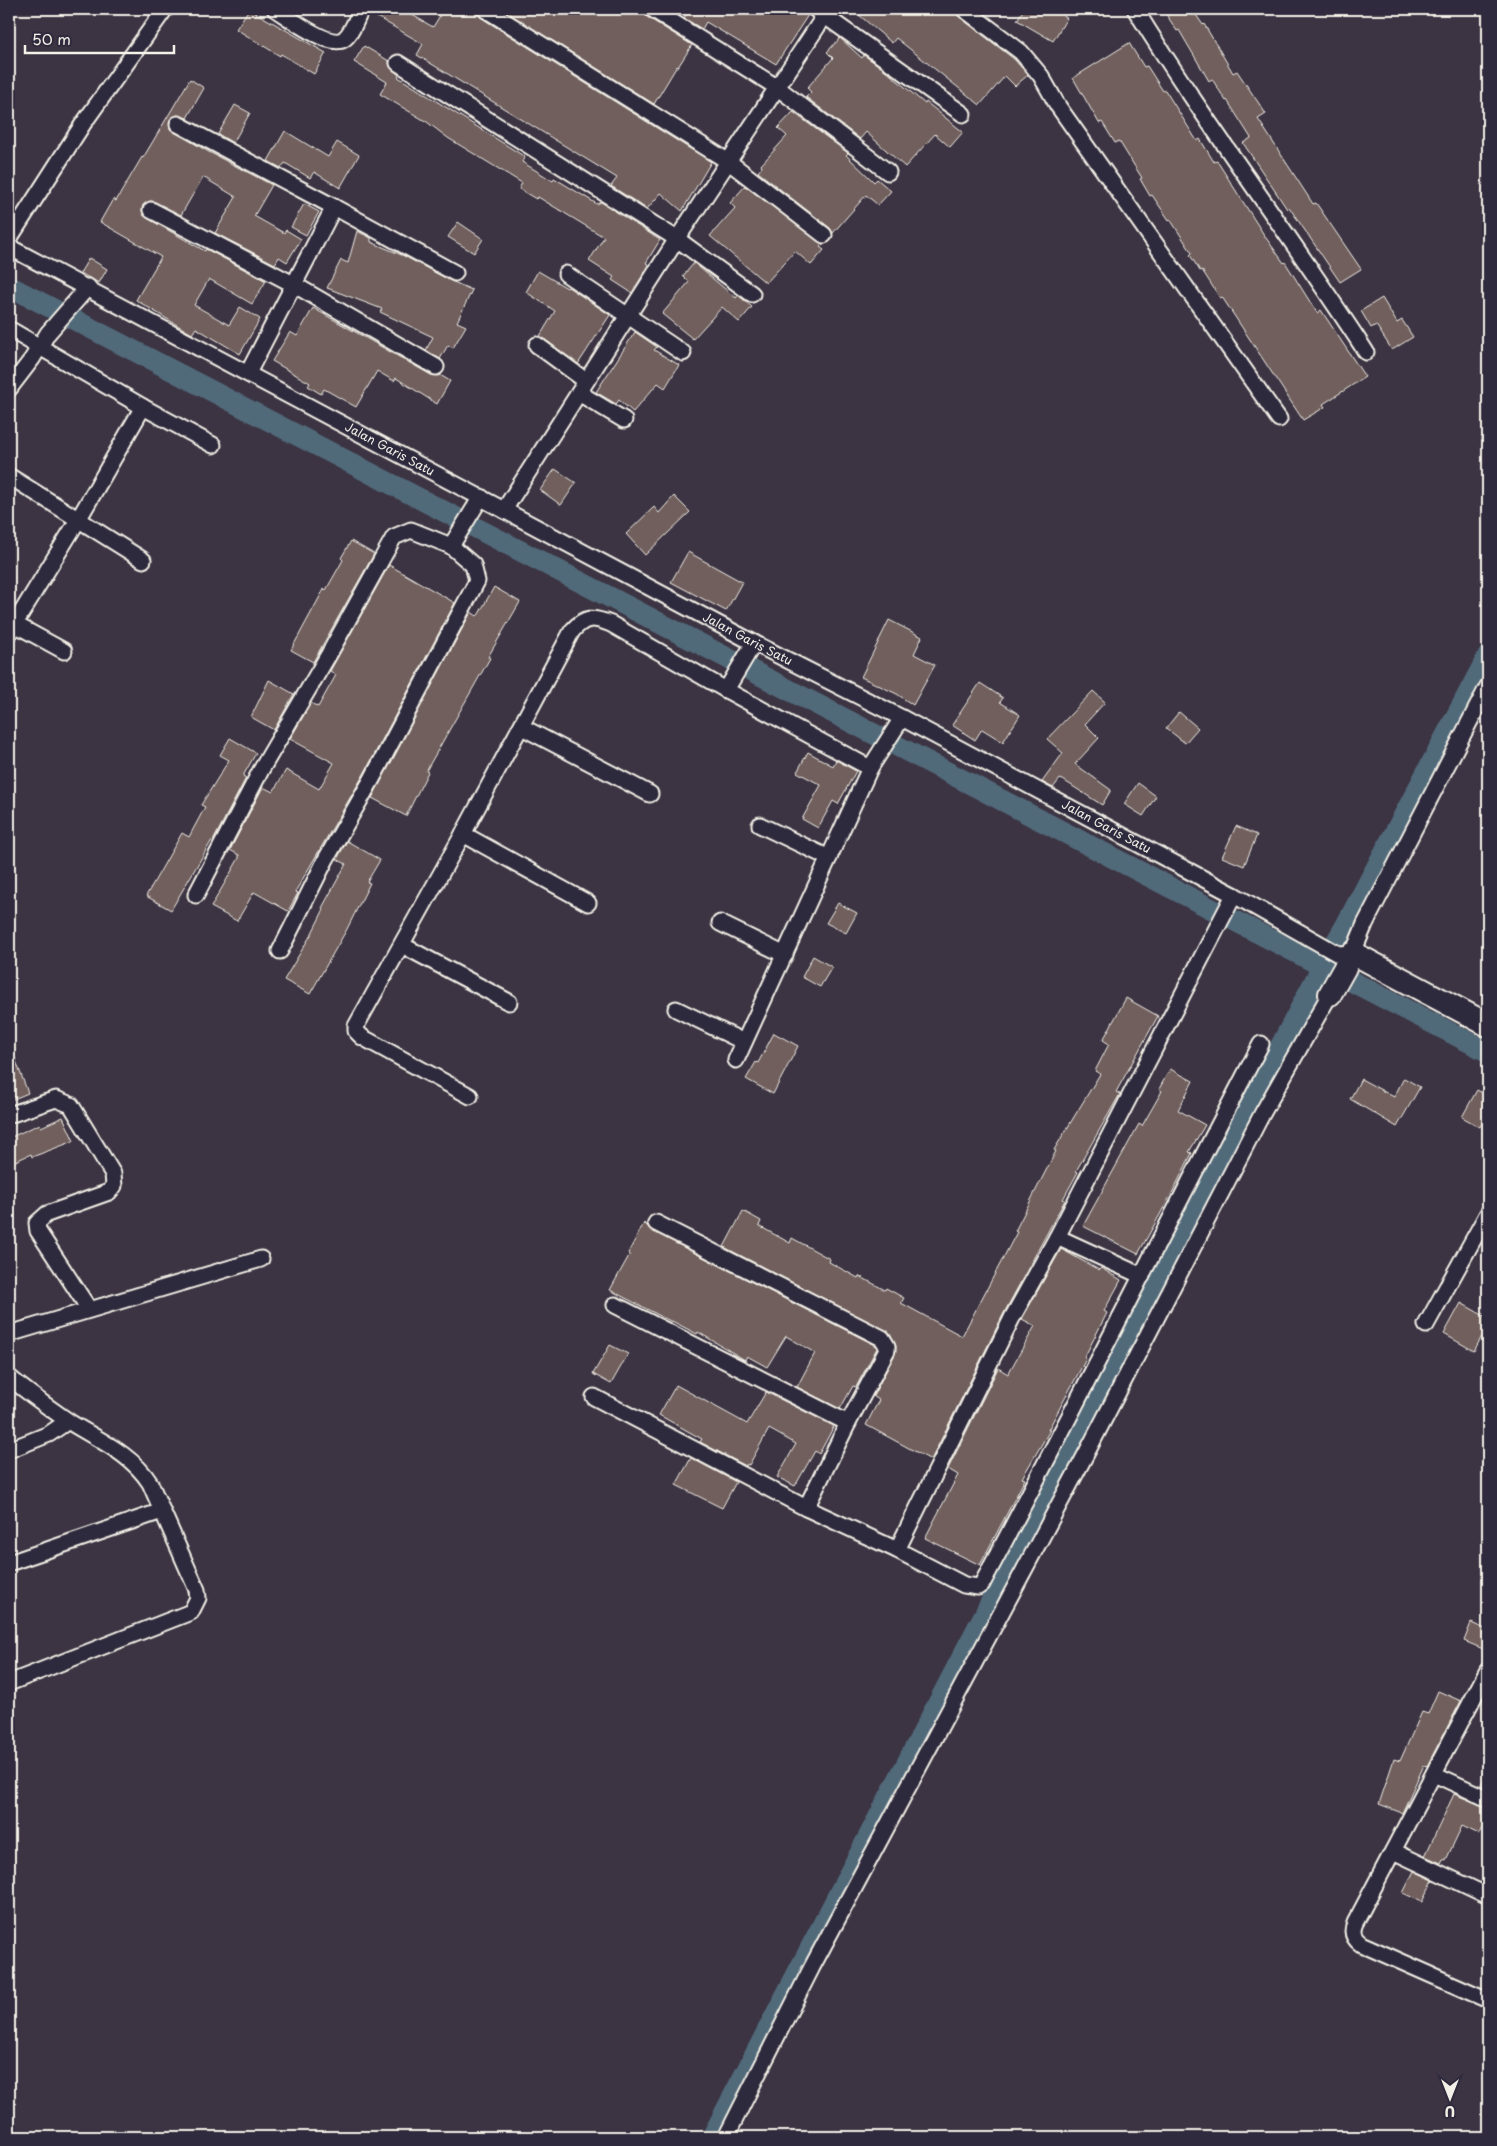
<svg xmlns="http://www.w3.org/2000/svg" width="1497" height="2146" font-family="'Playpen Sans',sans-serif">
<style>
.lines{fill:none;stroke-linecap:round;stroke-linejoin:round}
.canal{stroke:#516a7a;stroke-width:21}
.building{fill:#705e5d;stroke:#f4f1e8}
.street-casing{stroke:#f4f1e8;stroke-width:19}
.secondary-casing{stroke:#f4f1e8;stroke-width:26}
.street{stroke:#2f2a3d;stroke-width:15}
.secondary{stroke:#2f2a3d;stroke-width:22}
.labels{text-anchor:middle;stroke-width:4;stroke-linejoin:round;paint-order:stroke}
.street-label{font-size:12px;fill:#f4f1e8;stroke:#2f2a3d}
</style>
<rect width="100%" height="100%" fill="#3c3443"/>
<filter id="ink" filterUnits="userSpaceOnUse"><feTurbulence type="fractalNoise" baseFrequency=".02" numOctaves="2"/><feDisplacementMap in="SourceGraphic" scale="10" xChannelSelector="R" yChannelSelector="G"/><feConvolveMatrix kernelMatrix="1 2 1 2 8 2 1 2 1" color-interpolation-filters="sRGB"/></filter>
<g filter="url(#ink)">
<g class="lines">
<g class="canal">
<polyline points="9,286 1488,1052"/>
<polyline points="712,2137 1326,959 1346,925 1488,656"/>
</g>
</g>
<g class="building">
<polygon points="249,9 326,53 314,74 281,54 280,56 236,29"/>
<polygon points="370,9 402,9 433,27 444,9 476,9 480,17 711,162 682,211 661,193 647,209 611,186 617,178 417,55 423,44 370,13"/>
<polygon points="502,9 639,9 647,17 692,45 678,67 677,66 654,104"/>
<polygon points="685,9 806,9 808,15 776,64 706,22 702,29 684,18 689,11"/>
<polygon points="852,9 953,9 958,16 1014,59 1028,75 1015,86 1005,76 980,105 896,38 892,43"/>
<polygon points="1024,9 1052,9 1067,18 1053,41 1017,20"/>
<polygon points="1175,9 1192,9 1203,25 1204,24 1233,73 1237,71 1266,114 1258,119 1313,204 1316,203 1361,269 1340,282 1289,207 1287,209 1243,143 1251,138 1227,100 1226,101 1212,79 1209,81 1179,30 1177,31 1166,14"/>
<polygon points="840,38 862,58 864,55 885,70 925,104 926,102 963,132 950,147 935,134 905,167 866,132 860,139 806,97 811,92 807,88 833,58 827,52"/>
<polygon points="1129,43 1144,67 1147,66 1163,91 1165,90 1197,141 1200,139 1214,162 1217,161 1266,238 1284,263 1285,262 1317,313 1321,310 1365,377 1323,404 1325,407 1303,420 1222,297 1220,298 1202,270 1200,271 1190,255 1192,253 1170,219 1169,220 1152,195 1150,196 1140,179 1142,178 1119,141 1115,143 1102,122 1099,123 1073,78"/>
<polygon points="364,46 389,61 390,67 399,75 398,77 525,157 522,162 553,181 554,178 597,204 601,202 660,240 646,263 649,265 632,293 612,280 614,277 589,261 604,237 538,197 536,199 519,189 522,183 448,138 427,122 380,94 387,82 354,62"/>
<polygon points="190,79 204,88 187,118 177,115 170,119 170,129 207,151 272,185 254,216 284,233 286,230 301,239 287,262 279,257 275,264 215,233 236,197 203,177 181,215 155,202 150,201 143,205 142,211 147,218 205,251 206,249 266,281 252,304 209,279 194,305 229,325 240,307 260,319 240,354 196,328 192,334 136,300 161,257 100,222 113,199 116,201 142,157 143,158"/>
<polygon points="235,105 250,113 233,143 218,134"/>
<polygon points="793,112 848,153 846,155 874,182 877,179 891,191 878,205 866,195 833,233 830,228 758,172 762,167 761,165 787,136 778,128"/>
<polygon points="285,131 328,157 337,142 359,155 340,188 314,172 310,178 285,163 281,168 268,161"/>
<polygon points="745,186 823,244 820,247 824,250 811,265 795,251 766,283 710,236 735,208 730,203"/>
<polygon points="304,204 319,212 306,235 291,227"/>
<polygon points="458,222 483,239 474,253 448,237"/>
<polygon points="357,231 371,238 371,242 404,256 451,281 472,290 457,322 466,326 453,348 448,345 440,359 426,350 433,337 380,312 382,309 327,288 341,260 348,263"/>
<polygon points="89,258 107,269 99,283 80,273"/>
<polygon points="694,263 736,298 738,295 752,307 739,322 722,307 693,339 662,314 689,282 683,276"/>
<polygon points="538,271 567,288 568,287 610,315 578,364 540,336 555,311 526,292"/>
<polygon points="1382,298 1397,323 1402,320 1413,337 1392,350 1376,325 1371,328 1361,311"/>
<polygon points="313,308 431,375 440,375 450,381 437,404 396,378 394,381 377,371 356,407 324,389 321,394 308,386 310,383 272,361 290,332 297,336"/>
<polygon points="635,332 657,347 654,350 679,365 665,388 658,383 633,412 619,400 616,404 596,392"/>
<polygon points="555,469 576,483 561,505 540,490"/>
<polygon points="674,496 690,512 645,555 626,534 654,507 659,513"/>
<polygon points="351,541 374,554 313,662 291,650 324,589 326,590 343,560 341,558"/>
<polygon points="688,552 742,582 726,611 671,582"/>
<polygon points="389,565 455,603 364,774 295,892 298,893 288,911 254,892 237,921 211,907 239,858 239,855 230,850 263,787 273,792 286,770 319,789 334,763 290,739 311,703 318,707 336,675 330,671"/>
<polygon points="494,587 520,602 488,657 490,658 426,771 428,772 406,816 372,798 471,612 477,616 479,614"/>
<polygon points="889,620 922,637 914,654 935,665 913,705 897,694 861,677"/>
<polygon points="269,680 294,694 274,730 251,717"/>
<polygon points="980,683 1003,698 1000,702 1020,715 1003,742 982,729 975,740 952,725"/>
<polygon points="1093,691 1105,702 1085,724 1099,738 1075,764 1111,790 1102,805 1063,780 1060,779 1053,788 1042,782 1063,753 1047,739"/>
<polygon points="1179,712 1198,728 1185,743 1166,728"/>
<polygon points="230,738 256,753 243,776 246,778 213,841 212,840 171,910 146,896 182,833 189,837 205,807 201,805 229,760 220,755"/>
<polygon points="808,752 833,766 836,760 856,771 838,804 833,801 818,828 802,819 821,785 797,772"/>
<polygon points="1138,783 1156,796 1143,816 1124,804"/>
<polygon points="1236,826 1257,835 1244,866 1222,857"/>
<polygon points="347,841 380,860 367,882 370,883 347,929 310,994 284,980 312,933 324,909 322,908 346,864 337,859"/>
<polygon points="838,903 857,913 846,933 826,923"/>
<polygon points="813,956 832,967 820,987 802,977"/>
<polygon points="1126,998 1158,1016 1116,1092 1120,1094 1076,1171 1078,1172 1063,1199 1065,1200 1004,1313 931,1460 866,1425 879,1400 873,1396 895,1354 896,1345 890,1333 724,1247 743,1211 761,1221 759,1226 790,1243 792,1238 830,1259 829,1262 858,1278 859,1276 885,1290 886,1288 904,1298 901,1303 962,1336 1017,1232 1015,1231 1056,1151 1054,1150 1100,1074 1095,1071 1109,1044 1103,1040"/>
<polygon points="774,1033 798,1046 773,1094 746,1079 756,1062 758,1063"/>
<polygon points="10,1045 28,1093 9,1101 9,1046"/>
<polygon points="1170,1069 1193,1081 1178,1110 1205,1125 1189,1152 1192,1153 1173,1191 1138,1254 1083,1226 1139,1124 1142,1126 1162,1091 1159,1089"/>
<polygon points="1404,1078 1420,1087 1397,1127 1350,1099 1361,1079 1394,1097"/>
<polygon points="1477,1090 1488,1096 1488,1112 1480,1127 1462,1117"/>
<polygon points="63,1117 74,1141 32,1157 31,1154 9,1164 9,1138 40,1124 41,1127"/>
<polygon points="644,1223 652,1231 875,1345 877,1348 856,1387 853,1386 840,1409 797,1387 815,1353 786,1336 767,1367 747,1356 745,1360 698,1332 697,1334 672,1321 672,1322 610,1290 630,1254 628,1253"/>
<polygon points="1061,1249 1099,1270 1101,1268 1121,1280 1104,1311 1107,1313 1084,1358 1086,1359 1048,1430 1050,1430 1022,1478 1025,1479 980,1565 925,1538 958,1475 948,1469 998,1368 1008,1374 1035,1326 1022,1319"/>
<polygon points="1461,1303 1488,1318 1488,1325 1474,1351 1444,1334"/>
<polygon points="610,1345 628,1354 611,1384 593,1374"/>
<polygon points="676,1385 747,1424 766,1392 834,1426 819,1454 815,1451 795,1486 777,1477 796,1444 769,1429 749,1465 747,1464 746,1466 700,1442 702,1439 659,1415"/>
<polygon points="691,1458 736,1482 722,1508 676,1485"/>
<polygon points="1471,1623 1488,1630 1488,1651 1464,1641"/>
<polygon points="1438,1691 1461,1701 1427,1766 1424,1765 1402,1813 1379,1804 1394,1759 1400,1761 1422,1712 1428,1714"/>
<polygon points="1488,1770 1488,1789 1481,1785"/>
<polygon points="1454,1794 1488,1808 1488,1815 1479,1834 1462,1826 1446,1860 1443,1859 1441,1863 1425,1856"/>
<polygon points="1414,1871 1433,1880 1422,1902 1403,1893"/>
</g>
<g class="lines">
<defs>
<g id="street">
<path d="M 275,9 C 288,17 330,49 344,39 C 352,33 357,18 361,9"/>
<polyline points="485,9 729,162 824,235"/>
<polyline points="652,9 778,88 888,172"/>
<polyline points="815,9 963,114"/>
<polyline points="964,9 1021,52 1041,76 1058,106 1279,419"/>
<path d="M 1135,9 C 1207,126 1291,236 1366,352"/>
<polyline points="398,63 677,239 752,294"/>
<polyline points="178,124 334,207 248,373"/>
<polyline points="334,207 455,273"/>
<polyline points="151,210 293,284 436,367"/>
<polyline points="9,239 83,124 165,9"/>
<path id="s1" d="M 9,247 L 754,643 L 902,718 L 1234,895 L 1338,954 L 1353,953 L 1365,924 L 1488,686"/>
<polyline points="566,274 683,353"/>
<polyline points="9,329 143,407 78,520 9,633"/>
<polyline points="537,345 586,381"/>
<polyline points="9,389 32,359 48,333 88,287"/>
<polyline points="579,393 624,420"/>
<polyline points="143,407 213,445"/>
<polyline points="9,476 143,560"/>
<polyline points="504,510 677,239 829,9"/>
<polyline points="451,546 481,497"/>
<polyline points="9,621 64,651"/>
<polyline points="726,690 754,643"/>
<polyline points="522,727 650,794"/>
<polyline points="760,825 829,858"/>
<polyline points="463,834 588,903"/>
<polyline points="196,895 261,770 329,654 394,537 411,530 451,546 473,565 477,581 372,779 326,859 280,951"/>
<polyline points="720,923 785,955"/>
<polyline points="402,945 509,1002"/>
<polyline points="676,1009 744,1042"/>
<polyline points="736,1060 870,768 902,718"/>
<path d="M 470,1096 L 362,1037 L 356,1031 L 356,1026 L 463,834 L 572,631 C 585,616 593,617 611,624 L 726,690 L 870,768"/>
<polyline points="9,1115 56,1099 71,1105 113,1174 114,1186 109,1192 47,1214 37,1223 38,1231 89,1309"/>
<polyline points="656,1223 882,1338 887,1346 887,1350 848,1423"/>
<polyline points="1057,1237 1142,1276"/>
<polyline points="615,1305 848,1423 806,1508"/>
<polyline points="1426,1325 1488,1213"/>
<polyline points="9,1334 261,1259"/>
<path d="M 9,1377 C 28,1393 48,1407 68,1421 C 98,1440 131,1453 150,1483 L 197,1590 L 198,1598 L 191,1612 L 9,1683"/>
<path d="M 594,1397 L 806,1508 L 897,1550 L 964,1585 L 978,1587 L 982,1584 C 1077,1405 1167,1223 1261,1044"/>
<polyline points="9,1450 49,1434 68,1421"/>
<polyline points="897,1550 1012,1318 1057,1237 1234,895"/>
<polyline points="9,1563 162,1511"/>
<path d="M 1488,1670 L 1355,1923 C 1351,1932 1353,1938 1361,1944 L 1488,2000"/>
<polyline points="1434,1774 1488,1799"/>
<polyline points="1393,1851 1488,1896"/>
<polyline points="726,2137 812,1967 1086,1454 1262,1114 1330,994"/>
</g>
<polyline id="secondary" points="1330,994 1353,953 1488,1025"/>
</defs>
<use href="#street" class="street-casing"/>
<use href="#secondary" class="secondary-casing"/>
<use href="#street" class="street"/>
<use href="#secondary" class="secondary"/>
</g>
</g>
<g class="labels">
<g class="street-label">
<text dy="4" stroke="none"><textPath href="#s1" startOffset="431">Jalan Garis Satu</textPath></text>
<text dy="4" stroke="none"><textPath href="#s1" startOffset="836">Jalan Garis Satu</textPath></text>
<text dy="4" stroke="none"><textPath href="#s1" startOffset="1241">Jalan Garis Satu</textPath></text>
</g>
</g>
<rect width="1497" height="2146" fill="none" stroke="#2f2a3d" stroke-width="30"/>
<rect x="15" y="15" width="1467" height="2116" fill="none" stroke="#f4f1e8" stroke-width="2" filter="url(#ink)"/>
<g transform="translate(1450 2098) rotate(180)" stroke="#2f2a3d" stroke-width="4" paint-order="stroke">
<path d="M0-4L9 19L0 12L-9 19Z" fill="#f4f1e8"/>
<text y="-8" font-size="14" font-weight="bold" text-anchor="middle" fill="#f4f1e8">U</text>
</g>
<path d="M25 45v8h149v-8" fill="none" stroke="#f4f1e8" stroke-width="2.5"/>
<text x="32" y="45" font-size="15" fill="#f4f1e8" stroke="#2f2a3d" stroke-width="4" paint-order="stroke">50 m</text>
</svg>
